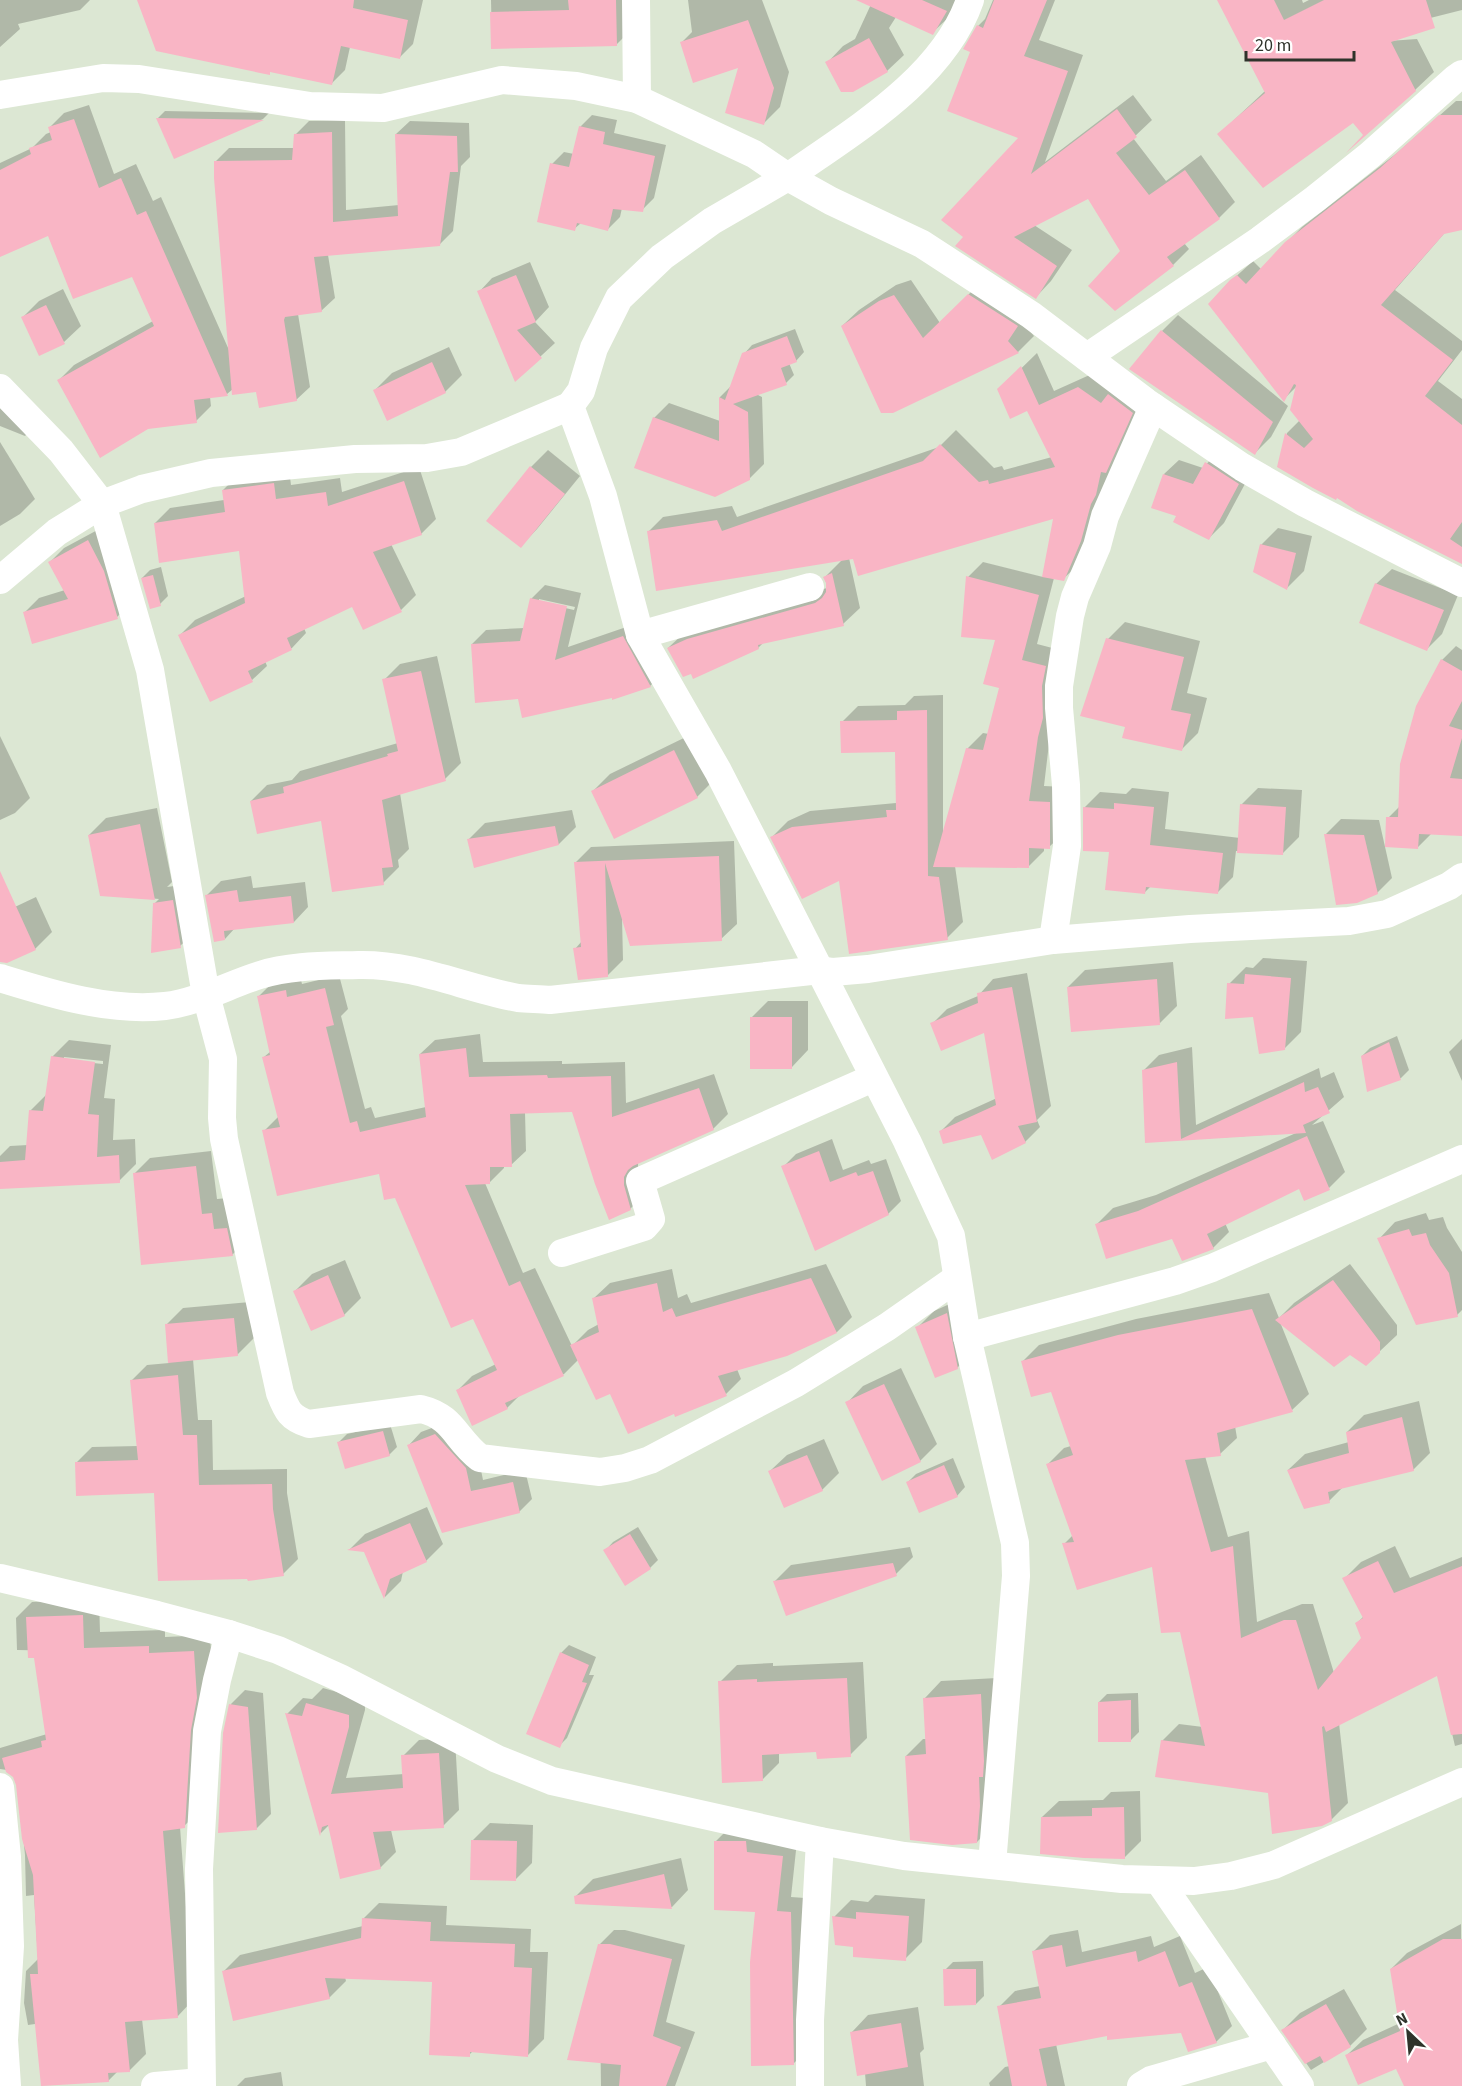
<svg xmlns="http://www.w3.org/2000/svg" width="1462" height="2086" font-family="'Source Sans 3',sans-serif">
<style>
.shadow{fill:#0003;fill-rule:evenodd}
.building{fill:#f9b5c5}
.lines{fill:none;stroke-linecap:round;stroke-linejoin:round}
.minor{stroke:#fff;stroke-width:28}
</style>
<rect width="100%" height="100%" fill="#dce7d3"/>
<g class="shadow">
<polygon points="0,0 90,0 80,10 18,24 20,29 0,47"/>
<polygon points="139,0 423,0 413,44 399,58 350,47 345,70 332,83 272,70 269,73"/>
<polygon points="491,0 632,0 630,31 616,45 492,47"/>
<polygon points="688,0 762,0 789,72 780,107 764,123 741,66 681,43 692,32"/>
<polygon points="873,0 960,0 949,17 932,33 896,17 889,28 904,55 887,71 827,63 843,46 855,39"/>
<polygon points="993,0 1055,0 1039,40 1083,55 1045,162 1133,95 1152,120 1133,138 1166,181 1201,155 1235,202 1219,218 1184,243 1189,249 1173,265 1122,251 1088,197 1034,225 1072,250 1051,281 1036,297 965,237 1020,137 972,51 978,26 985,19"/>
<polygon points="1219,0 1302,0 1303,3 1309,0 1462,0 1462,10 1359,36 1360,43 1417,39 1434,72 1415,90 1353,121 1219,134 1265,91"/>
<polygon points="1456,101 1462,101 1462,213 1395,290 1462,341 1462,350 1438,381 1462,399 1462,563 1279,467 1287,433 1300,420 1297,386 1284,399 1231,281 1253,261 1261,269 1302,227 1397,153"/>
<polygon points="89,105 114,174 136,164 153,201 161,197 229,350 215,162 229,148 294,148 295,135 309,121 345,120 346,210 399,205 396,134 410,121 469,123 470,157 461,166 453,231 440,244 328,255 335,298 321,311 298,314 310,387 296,400 258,391 233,389 227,394 210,397 211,406 196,421 59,380 74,365 153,321 133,275 49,234 0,254 0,163 32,148 46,134 51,132 49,128 64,113"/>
<polygon points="165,111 269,113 263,119 175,157 158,118"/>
<polygon points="592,115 617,120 614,133 666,145 654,198 642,210 622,208 620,217 608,229 581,223 574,229 552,164 564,152 574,154 580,127"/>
<polygon points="530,262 549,307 535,322 555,343 515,380 479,292 492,278"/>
<polygon points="985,278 1034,336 1018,352 893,411 842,326 859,310 896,285 911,280 940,323"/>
<polygon points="63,289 81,326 64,342 22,318 39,301"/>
<polygon points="1178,315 1288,406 1271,437 1255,453 1162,331"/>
<polygon points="795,329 804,352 796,361 789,363 794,375 786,383 756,394 762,397 764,464 749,479 654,418 669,403 720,421 720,397 732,385 744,354 752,345"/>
<polygon points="449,347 462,375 445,392 375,390 392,373"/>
<polygon points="1037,353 1054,391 1094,373 1146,397 1078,565 1063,579 1054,578 1037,644 1060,650 1044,786 1065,787 1065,832 1049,847 1044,847 1044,851 1028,867 955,866 963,922 947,938 840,879 772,837 788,821 810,811 896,803 897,751 842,722 858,706 905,705 914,696 943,695 943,834 967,749 983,733 989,734 1001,687 997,639 968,577 983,562 1043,577 1055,517 849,558 860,608 843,624 764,642 758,648 692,672 668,648 685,632 705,623 827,588 825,577 843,559 648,532 663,517 732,506 737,517 939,447 956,430 994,468 1002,466 1004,470 1052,457 1028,409 999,390"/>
<polygon points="0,381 39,422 25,436 0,426"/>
<polygon points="0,442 35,499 20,514 0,526"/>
<polygon points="1221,448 1253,469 1224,523 1209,538 1178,516 1164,474 1179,460 1203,468"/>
<polygon points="548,450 580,476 537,529 521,546 531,467"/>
<polygon points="419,467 436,519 421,534 391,544 416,595 401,610 352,605 304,628 306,633 292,648 265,661 267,666 252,680 180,635 195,620 246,596 240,550 155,523 170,508 224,500 223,490 238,475 289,469 291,485 340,478 342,492"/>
<polygon points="103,527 131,603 117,617 25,612 39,598 65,590 50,562 64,548"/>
<polygon points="1278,528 1312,536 1304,571 1287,588 1261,545"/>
<polygon points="161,567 168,596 160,604 142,578 150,570"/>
<polygon points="1392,569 1458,595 1442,634 1427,649 1376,584"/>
<path d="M 545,585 L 581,593 L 568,647 L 638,623 L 664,672 L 650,686 L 613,696 L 519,698 L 472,644 L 486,630 L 525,628 L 531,599 ZM 539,599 L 575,607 L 574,610 L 539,602 Z"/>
<polygon points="1125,622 1200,641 1187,693 1207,698 1198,733 1181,750 1127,726 1108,639"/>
<polygon points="1456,646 1462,650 1462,834 1431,834 1417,848 1388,818 1400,806 1442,660"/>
<polygon points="437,656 461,763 445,779 400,793 409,849 398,860 399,867 383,883 322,819 251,801 267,785 292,780 300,771 398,743 384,680 400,664"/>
<polygon points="692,734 714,780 697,797 593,791 610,774"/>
<polygon points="0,736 30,798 15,813 0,820"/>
<polygon points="1132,788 1169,792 1165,829 1240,838 1241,805 1258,788 1302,790 1299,837 1282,854 1236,851 1233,877 1217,893 1151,886 1145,892 1111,851 1084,808 1100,792 1126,794"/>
<polygon points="157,808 172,882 167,887 189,884 197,930 180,946 155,903 159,899 101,894 89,835 106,818"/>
<polygon points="572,810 576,827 559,844 468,840 485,823"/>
<polygon points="1341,819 1379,820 1392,878 1377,893 1326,834"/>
<polygon points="734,841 737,924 721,939 622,917 623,960 607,976 575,949 582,941 576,862 591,847"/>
<polygon points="251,876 253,888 305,882 308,907 294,922 235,928 225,939 207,895 221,881"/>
<polygon points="36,897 52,932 35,949 0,962 0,914"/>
<polygon points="1263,958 1307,961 1301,1032 1284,1049 1229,984 1246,967 1253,968"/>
<polygon points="1173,962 1177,1006 1160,1023 1068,987 1085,970"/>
<polygon points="1027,973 1051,1106 1037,1120 1040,1127 1025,1142 981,1134 940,1132 955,1117 997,1098 985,1031 932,1024 947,1009 978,996 993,979"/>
<polygon points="339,975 348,1009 341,1016 365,1109 371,1107 375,1118 426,1107 420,1054 435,1040 480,1034 483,1062 562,1061 562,1064 625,1062 626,1103 714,1074 728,1114 713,1129 638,1162 638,1170 645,1194 630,1209 573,1111 525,1112 526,1151 511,1165 504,1165 504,1168 489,1183 485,1183 523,1273 535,1268 572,1346 588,1330 599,1324 594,1298 610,1283 672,1269 678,1298 687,1294 691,1303 826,1264 852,1317 837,1332 737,1369 741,1379 726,1394 675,1412 611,1392 579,1359 564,1374 521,1394 507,1408 458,1390 472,1376 496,1364 474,1317 380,1172 264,1131 279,1116 264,1057 271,1051 258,997 273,982 300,976 302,984"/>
<polygon points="768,1001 808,1001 808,1050 792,1067 752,1017"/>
<polygon points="1397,1036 1409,1070 1401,1078 1368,1090 1362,1056 1370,1048"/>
<polygon points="1462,1039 1462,1081 1449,1052"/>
<path d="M 69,1040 L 111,1045 L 104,1098 L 115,1099 L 113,1140 L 135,1139 L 136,1164 L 119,1181 L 0,1188 L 0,1156 L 10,1146 L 28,1145 L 30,1111 L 47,1094 L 52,1057 ZM 64,1057 L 103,1061 L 103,1064 L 64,1060 Z"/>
<polygon points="1192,1047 1196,1125 1319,1068 1321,1078 1334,1072 1344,1097 1312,1125 1323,1121 1345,1172 1329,1188 1300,1187 1225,1223 1229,1232 1213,1248 1173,1237 1097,1224 1113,1208 1156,1195 1296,1133 1146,1142 1143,1071 1159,1055"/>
<polygon points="832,1139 843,1170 869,1160 871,1164 886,1159 901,1201 888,1214 783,1167 796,1154"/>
<polygon points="211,1151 217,1199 228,1198 248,1239 232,1255 134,1174 150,1158"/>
<polygon points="1426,1213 1429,1220 1443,1217 1447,1228 1462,1252 1462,1310 1457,1315 1379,1239 1395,1222"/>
<polygon points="345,1260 361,1298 344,1315 295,1291 312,1274"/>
<polygon points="1350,1264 1397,1325 1397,1335 1379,1352 1350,1353 1280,1322 1309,1394 1292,1410 1235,1426 1237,1438 1220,1454 1205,1456 1228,1537 1249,1531 1257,1622 1302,1604 1313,1604 1334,1673 1363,1638 1356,1624 1364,1616 1344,1579 1361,1562 1395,1546 1410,1578 1462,1557 1462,1744 1455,1746 1438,1674 1339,1723 1348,1803 1331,1820 1162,1741 1179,1724 1203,1727 1181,1630 1153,1565 1064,1544 1073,1535 1047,1465 1064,1448 1071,1446 1052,1391 1023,1361 1039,1345 1136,1319 1269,1293 1279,1318 1294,1303"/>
<polygon points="963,1298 974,1351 957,1368 917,1328 934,1311"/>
<polygon points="250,1302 254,1338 237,1355 193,1359 198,1420 212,1420 213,1470 287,1469 287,1493 298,1559 283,1574 155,1492 76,1463 92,1447 138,1446 132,1380 147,1365 169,1363 166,1325 183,1308"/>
<polygon points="901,1368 937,1444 920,1461 847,1403 863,1386"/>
<polygon points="1419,1401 1430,1453 1413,1470 1343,1487 1329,1501 1288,1470 1305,1454 1349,1442 1347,1432 1364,1415"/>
<polygon points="448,1422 478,1455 483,1480 525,1470 532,1499 519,1512 443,1531 409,1445 421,1432"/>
<polygon points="390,1424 397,1447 389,1455 339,1442 347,1434"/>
<polygon points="824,1439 839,1473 822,1490 770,1471 787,1455"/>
<polygon points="953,1458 965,1487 957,1496 908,1482 916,1474"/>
<polygon points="427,1507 443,1544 426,1561 403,1571 401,1581 385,1597 365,1551 350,1549 365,1534"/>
<polygon points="638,1527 658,1560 650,1568 625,1583 605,1551 613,1542"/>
<polygon points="910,1547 913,1557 896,1574 775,1581 791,1565"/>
<polygon points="99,1599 100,1632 165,1630 165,1637 210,1635 213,1681 201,1810 184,1826 180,1827 193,2000 177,2017 142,2019 146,2054 129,2071 118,2071 108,2081 35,2024 28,2025 24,2003 26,1971 38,1959 34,1895 26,1896 25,1855 18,1785 14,1776 7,1770 0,1769 0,1746 0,1748 47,1734 71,1651 17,1650 16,1618 32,1602"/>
<polygon points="569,1645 596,1657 589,1675 594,1675 567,1738 559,1746 561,1653"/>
<polygon points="863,1662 867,1738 850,1755 818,1750 779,1753 779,1763 762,1780 720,1682 737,1665 773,1663 773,1666"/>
<polygon points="997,1678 993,1825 977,1842 906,1756 923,1739 927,1739 925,1698 941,1681"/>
<polygon points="323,1688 365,1700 365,1710 346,1778 404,1774 403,1756 419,1740 455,1738 459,1810 443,1826 391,1830 396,1852 380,1868 329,1825 321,1833 287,1714 303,1698 312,1699"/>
<polygon points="245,1690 263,1693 271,1814 256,1829 231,1704"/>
<polygon points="1138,1693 1139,1732 1131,1740 1099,1702 1107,1694"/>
<polygon points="1140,1791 1141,1841 1124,1858 1042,1817 1059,1801 1103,1800 1111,1792"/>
<polygon points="490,1823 533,1825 532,1863 515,1880 473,1840"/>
<polygon points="730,1827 797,1841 791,1897 805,1898 808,2049 793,2064 757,1911 715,1842"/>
<polygon points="681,1858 688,1890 672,1907 576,1902 576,1896 593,1879"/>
<polygon points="875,1895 925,1899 922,1942 905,1959 855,1945 834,1917 851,1900 868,1902"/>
<polygon points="379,1903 447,1906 446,1925 531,1929 530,1952 548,1952 544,2039 527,2056 473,2051 469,2055 434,1980 345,1977 346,1981 329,1998 224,1971 240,1955 363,1926 363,1919"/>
<polygon points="1461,1924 1462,2086 1406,2086 1397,2067 1347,2055 1363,2040 1400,2023 1391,1969 1407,1953"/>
<polygon points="614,1930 625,1930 685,1945 666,2022 695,2032 675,2086 601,2086 599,1945"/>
<polygon points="1078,1930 1082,1952 1151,1936 1154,1947 1180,1936 1195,1973 1208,1967 1232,2026 1216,2042 1182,2031 1108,2034 1056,2044 1065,2086 990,2086 989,2083 1005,2067 1010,2066 999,2007 1015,1991 1040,1986 1034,1951 1050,1935"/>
<polygon points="983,1961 984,1996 976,2004 945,1970 953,1962"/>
<polygon points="1344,1989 1367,2029 1350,2046 1311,2070 1283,2030 1300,2013"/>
<polygon points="918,2007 924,2049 920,2053 924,2086 866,2086 865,2073 852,2032 868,2015"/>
<polygon points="281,2072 283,2086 237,2086 245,2078"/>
</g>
<g class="building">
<polygon points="137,0 354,0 353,8 408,20 400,59 341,46 332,85 270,72 270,75 156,51"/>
<polygon points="568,0 616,0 617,46 491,49 490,12 569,10"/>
<polygon points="856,0 922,0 947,11 933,35"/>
<polygon points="994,0 1047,0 1024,56 1068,71 1031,174 1117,109 1137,137 1116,153 1149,195 1185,170 1220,219 1167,257 1174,266 1115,311 1088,286 1120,251 1088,199 1014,237 1057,266 1036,299 955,246 963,237 941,220 1018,138 947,111 970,52 963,49 977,25 983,28"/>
<polygon points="1217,0 1274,0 1284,20 1324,0 1426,0 1435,28 1391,42 1416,91 1346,153 1363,135 1353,123 1263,188 1217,134 1265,93"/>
<polygon points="748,20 774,88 764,125 725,113 738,68 693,83 680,42"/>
<polygon points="869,38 888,72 853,92 841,92 825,62"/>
<polygon points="1439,115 1462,115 1462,230 1444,234 1381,305 1453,360 1425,396 1462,425 1462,522 1450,539 1462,547 1462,564 1357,511 1337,498 1336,500 1313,488 1277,467 1285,433 1304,448 1313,439 1290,410 1296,385 1294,384 1284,402 1208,304 1230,280 1237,275 1246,284 1285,242 1380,168"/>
<polygon points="156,118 264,120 174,159"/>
<polygon points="74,119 99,188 121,178 137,215 146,211 228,396 194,400 197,423 148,429 100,458 57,380 154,326 132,277 73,299 48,236 0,257 0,170 31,154 29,148 52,140 48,127"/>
<polygon points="579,126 605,132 603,144 655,156 643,212 613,209 608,231 577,223 575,231 537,222 550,163 569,167"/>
<polygon points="332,132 333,222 398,216 395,134 457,136 458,172 450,172 440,246 314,257 322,312 285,317 284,320 297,401 259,408 256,392 232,395 214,178 214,161 292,160 294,134"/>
<polygon points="516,275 536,322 517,330 542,358 515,382 477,291"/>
<polygon points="968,294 1018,326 1008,341 1019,353 893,413 881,413 841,326 879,301 894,295 923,338"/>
<polygon points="46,305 65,344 39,356 21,317"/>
<polygon points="1161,330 1273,422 1255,455 1129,369"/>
<polygon points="787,336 797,362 781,368 787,385 733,404 748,412 750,480 715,497 634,468 653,417 719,441 719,397 725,400 742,353"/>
<polygon points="432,362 446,393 387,421 373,390"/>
<polygon points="1021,366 1039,405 1078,387 1101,403 1108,394 1133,413 1106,473 1101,472 1096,495 1091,504 1081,541 1064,581 1042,577 1053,519 858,576 853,559 656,591 647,531 717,520 722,531 923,461 940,444 979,482 988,480 989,484 1055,467 1027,411 1010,419 997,389"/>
<polygon points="1205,462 1239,484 1209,540 1173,522 1176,516 1151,508 1163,474 1193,484"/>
<polygon points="530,466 565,494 521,548 486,521"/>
<polygon points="404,481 422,535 373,552 402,612 363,630 352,607 287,638 292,650 248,671 253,682 210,702 178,635 245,603 239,551 159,563 154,523 225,512 222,490 274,483 276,499 326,492 328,506"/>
<polygon points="88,540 104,571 118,619 32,644 23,612 68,599 48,562"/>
<polygon points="1260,544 1296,553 1287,590 1253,572"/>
<polygon points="832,573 844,626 758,645 759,649 693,679 691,674 683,677 667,648 687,639 815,603 822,598 826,592 826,583 823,577"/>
<polygon points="153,575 161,606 150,609 141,578"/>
<polygon points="966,576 1039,595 1022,660 1046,666 1042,686 1043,718 1038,737 1029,801 1050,802 1050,849 1029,848 1029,868 933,867 966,748 983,750 999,688 983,684 995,640 961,637"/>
<polygon points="1375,583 1444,610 1427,651 1359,623"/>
<polygon points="530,598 567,606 555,660 623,636 651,687 612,700 612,698 522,718 518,699 475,703 471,644 520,641"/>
<polygon points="1106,638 1184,657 1171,710 1191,714 1182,751 1122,738 1125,727 1080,716"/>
<polygon points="1441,659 1462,671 1462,701 1449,726 1462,730 1462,738 1450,778 1462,779 1462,836 1419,834 1418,849 1385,847 1386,817 1398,817 1400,764 1416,706"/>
<polygon points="421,671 446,781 382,800 393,867 382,868 384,885 332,892 321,821 257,834 250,801 284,793 283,787 388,756 387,754 398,751 382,679"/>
<polygon points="927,710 928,876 939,877 948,940 849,954 839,881 802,899 770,837 792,827 887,817 886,810 896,810 895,752 841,753 840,721 897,720 897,711"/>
<polygon points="674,750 698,798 614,839 591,791"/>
<polygon points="1114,803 1154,807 1150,845 1223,853 1218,894 1146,887 1145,894 1105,890 1109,852 1083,851 1083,807 1114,809"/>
<polygon points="1240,804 1286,807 1283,855 1237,853"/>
<polygon points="140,824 155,900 100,896 88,835"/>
<polygon points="555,826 559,845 474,868 467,839"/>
<polygon points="1324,834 1364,835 1378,894 1357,903 1336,905"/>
<polygon points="719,856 722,941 630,946 605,863 608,977 578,980 573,948 581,947 574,862"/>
<polygon points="0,871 36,950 7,963 0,962"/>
<polygon points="237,890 239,902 291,896 294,923 224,931 225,940 214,942 205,895"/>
<polygon points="173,900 181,948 151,953 153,903"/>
<polygon points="1245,974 1291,978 1285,1050 1259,1054 1253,1017 1225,1019 1227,983 1244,984"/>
<polygon points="1157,979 1160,1025 1071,1032 1067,987"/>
<polygon points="1012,987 1037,1122 1018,1126 1026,1143 992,1160 981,1135 943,1144 939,1131 996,1105 984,1033 941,1051 930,1023 978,1003 977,993"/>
<polygon points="325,988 334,1025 326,1027 350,1123 357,1121 360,1132 426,1117 419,1054 466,1048 469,1077 547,1075 548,1078 611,1076 612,1117 699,1088 714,1130 633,1166 628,1170 624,1177 624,1185 631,1210 609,1220 595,1184 572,1112 510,1114 512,1167 490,1167 490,1184 465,1185 509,1286 520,1281 564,1376 505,1403 508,1409 472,1426 456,1390 497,1370 473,1319 451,1328 395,1198 384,1200 379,1174 277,1196 262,1130 280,1127 262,1057 270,1055 257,996 286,990 287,997"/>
<rect x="750" y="1017" width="42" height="52"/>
<polygon points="1389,1042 1401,1080 1367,1092 1361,1056"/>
<polygon points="51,1056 95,1062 88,1114 99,1115 97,1157 119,1155 120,1183 0,1189 0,1162 25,1160 29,1110 43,1111"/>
<polygon points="1177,1062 1181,1139 1304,1082 1305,1092 1318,1087 1330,1113 1303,1125 1306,1133 1145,1143 1142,1070"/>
<polygon points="1307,1136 1330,1190 1304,1201 1299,1189 1207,1234 1214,1249 1182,1261 1172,1239 1106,1259 1095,1224 1138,1211"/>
<polygon points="819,1151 830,1182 856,1172 858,1176 873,1171 889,1215 815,1251 781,1166"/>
<polygon points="196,1166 202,1214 212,1213 214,1229 227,1228 233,1256 141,1265 133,1173"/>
<polygon points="1409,1229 1412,1236 1426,1233 1430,1245 1449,1273 1458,1317 1416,1325 1377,1238"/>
<polygon points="328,1275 345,1316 311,1331 293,1291"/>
<polygon points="811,1278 837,1333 787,1356 718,1376 727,1396 675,1417 674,1414 628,1434 610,1394 596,1400 570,1345 599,1332 592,1298 657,1283 663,1312 672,1308 676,1317"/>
<polygon points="1333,1280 1380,1342 1380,1353 1366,1366 1350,1355 1334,1367 1275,1320"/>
<polygon points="1252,1309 1293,1412 1217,1433 1221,1456 1185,1460 1211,1552 1233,1546 1241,1638 1284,1620 1296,1620 1318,1690 1361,1638 1355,1623 1363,1618 1342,1578 1378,1561 1394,1593 1462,1566 1462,1734 1451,1735 1437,1676 1326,1732 1324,1726 1322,1727 1332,1821 1322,1826 1272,1834 1268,1793 1155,1777 1161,1740 1205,1746 1180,1632 1161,1633 1152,1567 1077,1590 1062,1543 1074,1542 1046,1464 1073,1455 1051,1392 1031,1397 1021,1361 1118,1335"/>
<polygon points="947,1313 958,1369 935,1378 915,1327"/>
<polygon points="234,1318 238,1356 168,1363 165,1324"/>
<polygon points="178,1375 183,1435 197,1435 199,1485 272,1484 273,1509 284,1576 248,1581 247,1579 158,1581 154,1493 76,1496 75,1462 138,1460 130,1380"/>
<polygon points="884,1384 921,1462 882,1481 845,1402"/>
<polygon points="1402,1417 1414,1471 1328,1492 1330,1503 1304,1509 1287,1470 1349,1453 1346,1432"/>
<polygon points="383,1431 390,1456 345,1469 337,1442"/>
<polygon points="435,1434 466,1468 471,1491 513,1482 520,1513 442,1533 407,1445"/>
<polygon points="807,1455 823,1491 784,1508 768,1471"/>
<polygon points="944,1465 958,1497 919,1513 906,1482"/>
<polygon points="410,1523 427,1562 390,1579 384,1599 364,1552 347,1550"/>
<polygon points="630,1534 651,1569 625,1586 603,1550"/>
<polygon points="893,1563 897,1576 786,1616 773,1581"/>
<polygon points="83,1615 84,1648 149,1646 149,1653 194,1651 197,1698 191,1730 185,1828 163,1831 178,2018 125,2022 130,2072 108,2073 109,2082 41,2086 30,1974 38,1974 33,1875 22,1839 16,1785 13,1777 6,1772 2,1758 42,1747 41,1741 46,1740 34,1658 28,1658 26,1617"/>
<polygon points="560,1652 589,1665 582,1682 587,1683 560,1748 526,1734"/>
<polygon points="847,1678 851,1757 817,1759 816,1752 762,1755 763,1781 722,1783 718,1681 757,1679 757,1682"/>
<polygon points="981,1694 984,1761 983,1777 979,1777 980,1806 977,1843 952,1845 910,1840 905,1756 926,1754 923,1698"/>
<polygon points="1131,1700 1131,1742 1098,1742 1098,1702"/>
<polygon points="306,1703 349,1715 349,1727 331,1794 403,1788 401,1755 439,1753 444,1828 373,1832 381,1869 340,1879 328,1825 322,1827 320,1836 285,1713 302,1716"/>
<polygon points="229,1704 248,1707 257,1830 218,1833 223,1733"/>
<polygon points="1124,1807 1125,1859 1084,1858 1040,1854 1041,1817 1092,1816 1092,1808"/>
<polygon points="471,1840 517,1841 516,1881 470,1880"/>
<polygon points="714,1841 746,1841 747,1852 783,1856 777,1911 791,1912 794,2065 751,2066 750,1962 755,1912 714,1910"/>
<polygon points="664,1874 672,1909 575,1904 574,1896"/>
<polygon points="856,1912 909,1916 906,1961 853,1957 853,1947 835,1945 832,1916 856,1919"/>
<polygon points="362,1918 431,1922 430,1941 515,1944 514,1967 532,1968 528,2057 470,2052 470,2057 429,2055 432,1982 325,1978 330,1999 233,2021 222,1971 361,1938"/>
<polygon points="1443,1939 1462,1939 1462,2086 1404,2086 1396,2069 1358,2085 1345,2055 1400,2031 1390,1969"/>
<polygon points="598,1944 610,1944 672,1959 653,2036 681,2047 666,2086 619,2086 621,2065 567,2060"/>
<polygon points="1062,1945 1066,1967 1136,1951 1138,1962 1165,1951 1179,1987 1192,1982 1217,2043 1188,2052 1181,2033 1107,2040 1107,2036 1039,2049 1047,2086 1012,2086 997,2006 1041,1998 1032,1951"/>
<polygon points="943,1969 976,1969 976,2005 944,2006"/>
<polygon points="1326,2004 1351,2047 1324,2063 1320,2056 1305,2064 1281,2030"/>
<polygon points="901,2023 908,2067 857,2076 850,2032"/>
</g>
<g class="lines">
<g class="minor">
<polyline points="636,0 637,99"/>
<path d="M 0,95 L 103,78 L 139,79 L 310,106 L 383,108 L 502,80 L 576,86 L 637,99 L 754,154 L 788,177 C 853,131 943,79 970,0"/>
<polyline points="1087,357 1260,240 1315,199 1370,155 1455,79 1462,74"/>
<path d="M 0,388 L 61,451 L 102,504 L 150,670 L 206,995 L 223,1059 L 222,1118 L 224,1139 L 280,1393 C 287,1411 290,1418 309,1424 L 421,1409 C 454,1417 455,1439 480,1458 L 600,1472 L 625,1468 L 650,1460 L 796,1383 L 887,1327 L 957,1278"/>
<polyline points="0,580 57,532 102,504 142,489 211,473 355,459 427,458 461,452 570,406"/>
<polyline points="640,635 810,587"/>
<polyline points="1053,940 1067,846 1066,785 1059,708 1059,686 1070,616 1075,597 1097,546 1105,516 1153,407"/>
<path d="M 0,978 C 52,994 109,1012 165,1006 C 198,1002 228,985 260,975 C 291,965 326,966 359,965 C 416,964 464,988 518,998 C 528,999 540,999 550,1000 L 820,970 L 833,972 L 868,969 L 1053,940 L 1190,929 L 1349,921 L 1387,914 L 1449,886 L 1462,877"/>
<polyline points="562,1253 644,1227 651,1219 640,1181 873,1078"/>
<polyline points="967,1337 1175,1281 1212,1268 1462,1159"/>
<polyline points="0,1578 157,1615 229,1634 278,1650 340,1678 497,1759 552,1781 820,1841 904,1856 1122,1879 1194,1881 1231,1876 1274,1865 1462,1782"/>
<polyline points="0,1787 7,1857 10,1946 4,2040 7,2086"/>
<polyline points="992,1864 1016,1576 1015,1543 967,1337 951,1236 907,1141 718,771 640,635 603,496 570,406 581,391 594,348 619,298 662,257 712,221 788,177 831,201 922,244 1031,315 1146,402 1242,467 1305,503 1462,583"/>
<polyline points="1159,1881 1300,2086"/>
<polyline points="155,2086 201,2082"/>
<polyline points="202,2086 199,1869 207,1731 217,1680 229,1634"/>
<polyline points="810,2086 810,2020 820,1841"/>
<polyline points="1141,2086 1151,2080 1272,2045"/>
</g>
</g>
<g transform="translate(1408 2032) rotate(334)" stroke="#ffffff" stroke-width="4.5" paint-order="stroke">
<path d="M0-4.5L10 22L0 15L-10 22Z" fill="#2f332b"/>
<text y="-9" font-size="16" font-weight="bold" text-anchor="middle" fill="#2f332b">N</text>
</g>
<path d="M1246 51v9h108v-9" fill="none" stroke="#2f332b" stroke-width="3"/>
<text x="1255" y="51" font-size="18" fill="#2f332b" stroke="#ffffff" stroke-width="4.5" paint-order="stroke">20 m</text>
</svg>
